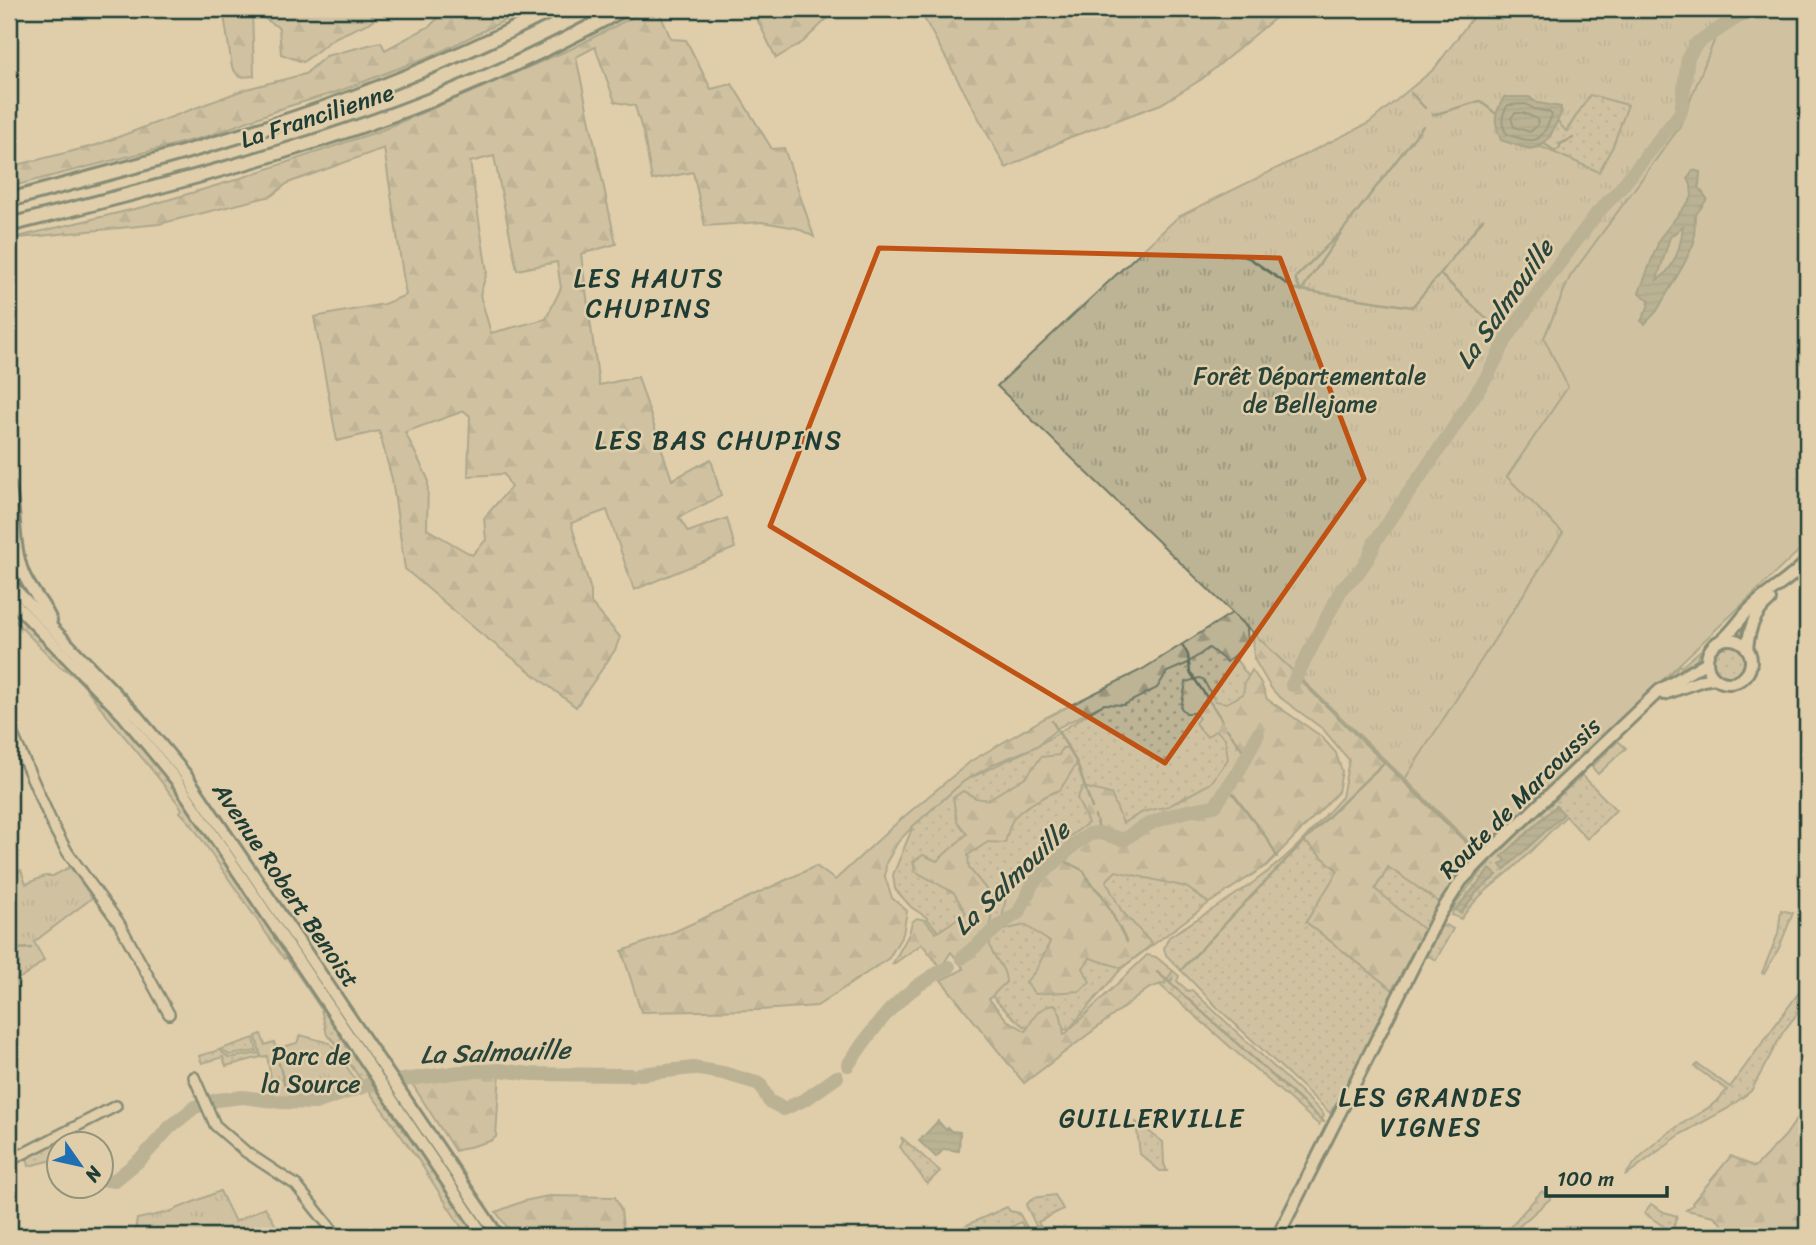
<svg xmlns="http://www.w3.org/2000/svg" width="1816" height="1245" font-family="Sriracha,sans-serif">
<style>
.grass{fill:url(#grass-dots);stroke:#6e7865;stroke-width:2}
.forest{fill:url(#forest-firs);stroke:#6e7865;stroke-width:2;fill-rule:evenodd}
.park{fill:url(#park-tufts);stroke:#6e7865;stroke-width:2;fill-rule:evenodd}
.garden{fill:#bdb496;stroke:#6e7865;stroke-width:2}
.water{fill:url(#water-rules);stroke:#626f5d;stroke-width:2;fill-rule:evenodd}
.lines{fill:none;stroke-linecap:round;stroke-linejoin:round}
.shore{stroke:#4b5f50;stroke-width:2}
.stream{stroke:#626f5d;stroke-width:2.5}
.river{stroke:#8e9179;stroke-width:14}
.minor-casing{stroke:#1f3d34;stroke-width:14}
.major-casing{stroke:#1f3d34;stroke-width:16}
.highway-casing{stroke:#1f3d34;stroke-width:18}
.minor{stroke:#e0ceab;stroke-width:9}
.major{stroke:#e0ceab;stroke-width:10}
.highway{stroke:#e0ceab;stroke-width:12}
.marked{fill:none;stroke:#c05314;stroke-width:5;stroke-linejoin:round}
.labels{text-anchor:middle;stroke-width:5;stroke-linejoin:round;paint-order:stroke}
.street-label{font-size:24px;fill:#1f3d34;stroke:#e0ceab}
.park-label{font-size:24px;fill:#274339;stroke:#e0ceab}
.neighbourhood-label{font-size:26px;letter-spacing:2px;fill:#1f3d34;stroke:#e0ceab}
.water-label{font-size:26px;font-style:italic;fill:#2a453b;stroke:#e0ceab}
</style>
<defs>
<pattern id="grass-dots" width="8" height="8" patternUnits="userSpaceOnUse" patternTransform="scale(1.75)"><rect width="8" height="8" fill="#bdb496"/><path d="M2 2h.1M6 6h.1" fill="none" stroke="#99947b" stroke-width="1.8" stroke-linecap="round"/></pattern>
<pattern id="forest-firs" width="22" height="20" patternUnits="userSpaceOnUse" patternTransform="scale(1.75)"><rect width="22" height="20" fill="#bdb496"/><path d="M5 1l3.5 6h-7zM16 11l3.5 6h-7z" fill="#99947b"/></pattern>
<pattern id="park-tufts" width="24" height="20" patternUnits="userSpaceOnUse" patternTransform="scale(1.75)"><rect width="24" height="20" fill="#bdb496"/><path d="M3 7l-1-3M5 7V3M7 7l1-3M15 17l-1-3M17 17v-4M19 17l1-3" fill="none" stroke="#99947b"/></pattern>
<pattern id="water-rules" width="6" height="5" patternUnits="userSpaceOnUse" patternTransform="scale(1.75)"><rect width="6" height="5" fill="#8e9179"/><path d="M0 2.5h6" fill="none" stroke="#737864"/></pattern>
</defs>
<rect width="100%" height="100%" fill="#e0ceab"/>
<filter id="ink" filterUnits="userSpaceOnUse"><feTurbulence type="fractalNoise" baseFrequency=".0143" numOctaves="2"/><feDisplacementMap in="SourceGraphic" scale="14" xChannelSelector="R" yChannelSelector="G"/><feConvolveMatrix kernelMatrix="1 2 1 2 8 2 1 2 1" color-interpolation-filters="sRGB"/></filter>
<g filter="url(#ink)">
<g class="grass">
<polygon points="1590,94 1628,105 1613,146 1599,172 1541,147 1551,134 1557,121 1567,131"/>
<path d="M 9,605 L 108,706 L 168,776 L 354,1050 L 372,1081 L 361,1080 L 334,1041 L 327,1035 L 321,1009 L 286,957 L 284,959 L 191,824 L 180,812 L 182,809 C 159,777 134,748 109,718 C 96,702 80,675 60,667 L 9,615 Z"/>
<path d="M 1211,636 L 1235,658 L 1270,706 L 1338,761 L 1338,792 L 1267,865 L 1209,903 L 1122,968 L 1069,1029 C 1059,1030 1045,1034 1036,1032 C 1011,1028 946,940 926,917 L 911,907 L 895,889 L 893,875 L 913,826 L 964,781 L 1037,746 Z"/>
<circle cx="1729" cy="661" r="18"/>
<path d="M 1703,648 L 1693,665 L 1466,870 L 1336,1110 L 1333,1108 L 1330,1113 L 1219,1009 L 1166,955 L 1164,948 L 1169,937 C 1215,907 1265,880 1303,840 L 1338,871 L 1306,922 L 1393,990 L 1375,889 L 1389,867 L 1439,902 L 1480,853 L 1679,665 L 1681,667 Z"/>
<polygon points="1618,741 1626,748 1598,774 1592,767"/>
<path d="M 1582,775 L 1616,810 L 1587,839 L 1566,816 C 1547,834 1530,853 1511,870 C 1490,888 1477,895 1461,919 L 1452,915 C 1452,891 1559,797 1582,775 Z"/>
<polygon points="1781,910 1793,913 1779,948 1764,974 1762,973 1778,934"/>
<polygon points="1446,925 1453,929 1436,960 1427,955 1441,927"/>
<polygon points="1173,971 1179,976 1177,981 1188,991 1192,990 1322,1112 1324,1116 1319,1125 1160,985 1164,983"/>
<path d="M 1803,987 L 1807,990 L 1807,1001 L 1783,1032 L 1751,1091 L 1727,1109 L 1681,1134 L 1625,1176 C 1639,1154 1665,1134 1688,1120 C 1705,1110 1714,1106 1727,1090 L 1695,1067 L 1697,1064 L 1730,1087 Z"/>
<polygon points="254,1038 257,1051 229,1055 221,1049"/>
<polygon points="219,1050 229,1058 260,1053 261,1057 226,1066 223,1057 202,1063 199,1056"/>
<polygon points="376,1087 449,1194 475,1236 467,1236 419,1161 367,1088"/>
<polygon points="1136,1122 1163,1142 1164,1164 1167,1171 1160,1171 1140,1154"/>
<polygon points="901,1137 940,1171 927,1184 900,1147 903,1142"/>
<polygon points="54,1143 57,1159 29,1166 27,1157"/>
<polygon points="1542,1191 1551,1198 1508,1236 1502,1236"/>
<polygon points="1055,1195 1063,1209 1038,1222 1041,1228 1038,1230 1026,1205 1033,1198"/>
<polygon points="1651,1204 1664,1212 1677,1216 1672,1232 1644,1213"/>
<polygon points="1007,1207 1010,1211 1019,1213 1029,1231 1027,1233 1021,1222 994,1236 949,1236 969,1224"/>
</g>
<g class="forest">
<polygon points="223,9 370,9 373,21 334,38 303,62 281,54 279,28 252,10 254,76 239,77 232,67"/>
<polygon points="447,9 528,9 438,53 337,92 286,107 208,136 9,187 9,167 97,145 246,89 305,74 326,56 381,42 385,50 430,26"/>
<path d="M 648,9 L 658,9 L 671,39 L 686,40 L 711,89 L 732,84 L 772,149 L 784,148 L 814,237 L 797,228 L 762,222 L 705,226 L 693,172 L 652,180 L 644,136 L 635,106 L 615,102 L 595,47 L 576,57 L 616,244 L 581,254 L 599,385 L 638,377 L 672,480 L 711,459 L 721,496 L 679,517 L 688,532 L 727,518 L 735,548 L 634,590 L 607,510 L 571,523 L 591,591 L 591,603 L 620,637 L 615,650 L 576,707 L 479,632 L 405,569 L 392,479 L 379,431 L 337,441 L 314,317 L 384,304 L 406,295 L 384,148 L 288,183 L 271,196 L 159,224 L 9,239 L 147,206 L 232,181 L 382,130 L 573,48 ZM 494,156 L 517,270 L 557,262 L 561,288 L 546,319 L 491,333 L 480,295 L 487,272 L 470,162 ZM 464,411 L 470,416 L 468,476 L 504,474 L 511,487 L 484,518 L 486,540 L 472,555 L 427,529 L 428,479 L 405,432 Z"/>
<polygon points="773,9 837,9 803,42 776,58 757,19"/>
<polygon points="919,9 1286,9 1202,79 1161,104 1068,138 1006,168"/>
<polygon points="1232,613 1247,628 1248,644 1227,662 1209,648 1186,664 1167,672 1157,688 1124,705 1104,704 1059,727 1037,746 996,763 964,781 913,826 898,842 886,863 885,877 892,898 907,911 903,934 889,958 817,1006 760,1010 641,1012 622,951 676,931 816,866 835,880 900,820 971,761 1045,718 1143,669"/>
<polygon points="1253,632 1480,853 1439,902 1388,867 1375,889 1424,930 1393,990 1306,922 1338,871 1303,840 1342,797 1349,760 1323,729 1278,696 1271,688 1254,659"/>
<polygon points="1252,670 1261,683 1267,699 1321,736 1336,753 1342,771 1338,792 1267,865 1209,903 1186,887 1116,871 1106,881 1121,910 1152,944 1122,968 1090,958 1083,968 1090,982 1080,991 1035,994 1026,982 1036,970 1050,942 1025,925 1003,930 1001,924 1008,887 1028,867 1088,823 1077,798 1083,787 1111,794 1123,823 1143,812 1169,806 1211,783 1228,759 1225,738 1216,730 1207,737 1195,723 1199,718 1195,713 1186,713 1181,708 1186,682 1199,678 1203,679 1215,701 1227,703 1243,694 1245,682"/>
<path d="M 1062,748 L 1067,748 L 1077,763 L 1060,790 C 1048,794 1018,809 1012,821 C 1009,827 1007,836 1005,843 L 988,842 L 968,855 L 969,868 L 994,899 C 992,913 987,933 990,946 C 994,961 1005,964 1006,982 L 989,999 L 1007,1020 L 1026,1031 C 1033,1018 1039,1005 1056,1005 L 1061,1016 L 1064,1035 L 1147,955 L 1156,957 L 1173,971 L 1164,983 L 1148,989 L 1024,1083 L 941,980 L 964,969 L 951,952 L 941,968 L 922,944 L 892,965 L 909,934 L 912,922 L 917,918 L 925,920 L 936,933 L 966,913 L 954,893 L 915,871 L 913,862 L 923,855 L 937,861 L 967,834 L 957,821 L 953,798 L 963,791 L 976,798 L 987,800 L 1027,776 L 1041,757 L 1059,755 Z"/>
<polygon points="500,1070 496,1137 490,1141 455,1151 409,1079 430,1075"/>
<polygon points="1805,1107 1807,1108 1807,1236 1728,1236 1730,1233 1714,1216 1686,1210 1693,1205 1692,1203 1731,1156 1755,1167 1785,1136"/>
<polygon points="548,1196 615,1197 621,1210 624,1236 514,1236 496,1212 524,1201"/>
</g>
<g class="park">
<path d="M 1479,9 L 1759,9 L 1715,39 L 1679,128 L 1570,277 L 1544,338 L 1568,387 L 1507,477 L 1563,533 L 1405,779 L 997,386 L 1178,217 L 1369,123 L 1434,69 ZM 1590,95 L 1628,105 L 1613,146 L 1599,172 L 1541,147 L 1529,149 L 1501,140 L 1529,97 L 1537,103 L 1561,107 L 1561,113 L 1557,121 L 1566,131 Z"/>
<polygon points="70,867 92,898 34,942 44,960 28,974 9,983 9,875 21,870 26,884 45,876 53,876"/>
<polygon points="261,1034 265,1045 274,1042 276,1049 297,1043 300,1035 330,1043 358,1083 317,1100 275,1100 267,1056 261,1057 256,1036"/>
<polygon points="220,1191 235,1222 265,1207 282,1236 134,1236 137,1219 169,1212"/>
</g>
<polygon class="garden" points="1759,9 1807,9 1807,543 1480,853 1405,779 1563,533 1507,477 1568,387 1544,338 1570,277 1679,128 1715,39"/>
<g class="water">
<path d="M 1504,97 L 1529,97 L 1537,103 L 1561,107 C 1562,115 1557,121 1554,128 C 1541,157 1525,148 1501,140 C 1493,120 1494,115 1504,97 Z"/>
<path d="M 1693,170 L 1700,172 L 1699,187 L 1707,199 L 1695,216 L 1694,243 L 1684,264 L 1657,311 L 1645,324 L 1641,321 L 1648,307 L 1649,300 L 1639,293 L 1660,238 L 1692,197 L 1691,185 L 1688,178 ZM 1683,226 C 1681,245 1675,269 1657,280 L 1670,237 Z"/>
<polygon points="1556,806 1564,814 1504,870 1500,865 1506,860 1502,856"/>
<polygon points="1490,869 1497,875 1477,892 1461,913 1455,910"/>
<polygon points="938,1121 946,1130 948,1128 951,1131 960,1132 959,1151 944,1149 936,1157 919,1141"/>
</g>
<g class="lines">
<g class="shore">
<path d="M 1526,104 L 1534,109 L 1549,112 L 1552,115 C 1540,145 1535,144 1507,134 C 1500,124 1501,115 1508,105 Z"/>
<polygon points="1515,113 1524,113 1537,119 1538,125 1530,132 1514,127 1511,118"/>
</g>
<g class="stream">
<polyline points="1411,93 1425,108"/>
<polyline points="1433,115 1480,101 1495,113"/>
<polyline points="1543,143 1555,151 1560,148 1560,144 1573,138"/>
<polyline points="1343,230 1301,291 1296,281 1296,277 1343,230 1423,126"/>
<polyline points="1240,255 1249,258 1294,289 1412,307 1440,274 1495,327"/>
<polyline points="1440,274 1483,219"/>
<polyline points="1504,337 1507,338"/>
<polyline points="1183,646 1188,655 1190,672 1222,720"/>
<polyline points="1297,677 1476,852"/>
<polyline points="1052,721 1077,763 1092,808"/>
<polyline points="1227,729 1247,756"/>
<polyline points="1228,787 1268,840 1277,857"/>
<polyline points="1095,816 1100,833"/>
<polyline points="1061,859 1084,871 1090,883 1102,895 1127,942"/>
<polyline points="9,943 17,949 31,948"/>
<path d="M 1181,970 C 1248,900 1314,828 1385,762"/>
<polyline points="1157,972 1169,982"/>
<polyline points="1172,979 1169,982 1324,1122"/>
<polyline points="279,1063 285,1087"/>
</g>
<g class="river">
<polyline points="1292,685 1342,588 1357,574 1369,557 1374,543 1446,439 1488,375 1507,338 1552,273 1598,212 1620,189 1681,112 1688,57 1697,43 1750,9"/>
<path d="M 962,958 L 1001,924 L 1019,912 L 1033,883 L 1076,843 L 1090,834 L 1100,833 L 1124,840 C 1147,820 1185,810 1215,806 L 1240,769 L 1258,734"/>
<path d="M 848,1065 C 878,1021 900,991 949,967"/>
<polyline points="640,1074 693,1068 723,1073 760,1084 769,1101 784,1109 806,1099 837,1077"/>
<polyline points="58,1163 60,1164"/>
<polyline points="102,1179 114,1181 142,1158 170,1127 195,1107 217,1100 243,1097 281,1102 315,1103 368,1085 460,1072 500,1070 530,1074 631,1075"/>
</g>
<defs>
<g id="minor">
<polyline points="9,726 55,830 68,853 119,923 169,1014"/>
<polyline points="194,1077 215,1125 246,1152 296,1185 337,1236"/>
<polyline points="9,1161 116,1106"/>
</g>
<g id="major">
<path d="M 9,485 C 16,514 12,545 23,573 C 30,591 45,604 51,621"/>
<polyline points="9,583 136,715 185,774 498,1236"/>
<polyline points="9,598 123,715 177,781 484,1236"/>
<path d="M 1723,639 C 1735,629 1741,617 1752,607 C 1769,590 1791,580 1807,561"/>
<circle cx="1729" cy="661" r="22"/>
<path d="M 1747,649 C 1749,629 1754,613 1770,600"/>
<polyline points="1664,694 1703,680 1715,678"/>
<polyline points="1278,1236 1438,917 1461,881 1484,857 1660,690 1707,662"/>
</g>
<g id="highway">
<path d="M 9,200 C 104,174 201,150 295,118 C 384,88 470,52 554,9"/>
<path d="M 9,225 C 168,185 331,145 481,79 C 530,58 577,34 624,9"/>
</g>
</defs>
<use href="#minor" class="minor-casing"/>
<use href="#major" class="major-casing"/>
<use href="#highway" class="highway-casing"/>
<use href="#minor" class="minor"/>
<use href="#major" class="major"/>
<use href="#highway" class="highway"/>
</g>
</g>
<path d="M0 0H1816V1245H0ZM 879,248 L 1280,258 L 1364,479 L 1165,763 L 770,526 Z" fill="#e0ceab" fill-opacity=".55" fill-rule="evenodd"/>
<path class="marked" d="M 879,248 L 1280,258 L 1364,479 L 1165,763 L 770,526 Z"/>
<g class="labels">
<g class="street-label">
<text transform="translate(317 116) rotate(-18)" y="8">La Francilienne</text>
<text transform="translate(1520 798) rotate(-45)" y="8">Route de Marcoussis</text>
<text transform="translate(286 885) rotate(56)" y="8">Avenue Robert Benoist</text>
</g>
<g class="park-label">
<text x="1310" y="384">Forêt Départementale<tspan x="1310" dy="28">de Bellejame</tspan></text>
<text x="311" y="1064">Parc de<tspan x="311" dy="28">la Source</tspan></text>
</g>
<g class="neighbourhood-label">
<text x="649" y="287">LES HAUTS<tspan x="649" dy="30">CHUPINS</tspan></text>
<text x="719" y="449">LES BAS CHUPINS</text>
<text x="1431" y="1106">LES GRANDES<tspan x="1431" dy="30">VIGNES</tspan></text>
<text x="1152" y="1127">GUILLERVILLE</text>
</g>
<g class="water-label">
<text transform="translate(1504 304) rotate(-55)" y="9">La Salmouille</text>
<text transform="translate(1011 878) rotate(-44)" y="9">La Salmouille</text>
<text transform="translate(495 1052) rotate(-2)" y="9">La Salmouille</text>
</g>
</g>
<rect width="1816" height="1245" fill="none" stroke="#e0ceab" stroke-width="35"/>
<rect x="18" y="18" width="1781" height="1210" fill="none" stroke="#1f3d34" stroke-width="2.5" filter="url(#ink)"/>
<g transform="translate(80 1165) rotate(124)"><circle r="33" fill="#e0ceab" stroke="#93947b" stroke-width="2"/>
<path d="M0-5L12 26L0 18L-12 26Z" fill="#1f6fb2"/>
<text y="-10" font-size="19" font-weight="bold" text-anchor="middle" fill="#1f3d34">N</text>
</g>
<path d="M1546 1186v10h121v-10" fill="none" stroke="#1f3d34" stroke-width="3.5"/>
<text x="1557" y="1186" font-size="21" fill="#1f3d34" stroke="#e0ceab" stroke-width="5" paint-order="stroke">100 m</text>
</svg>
